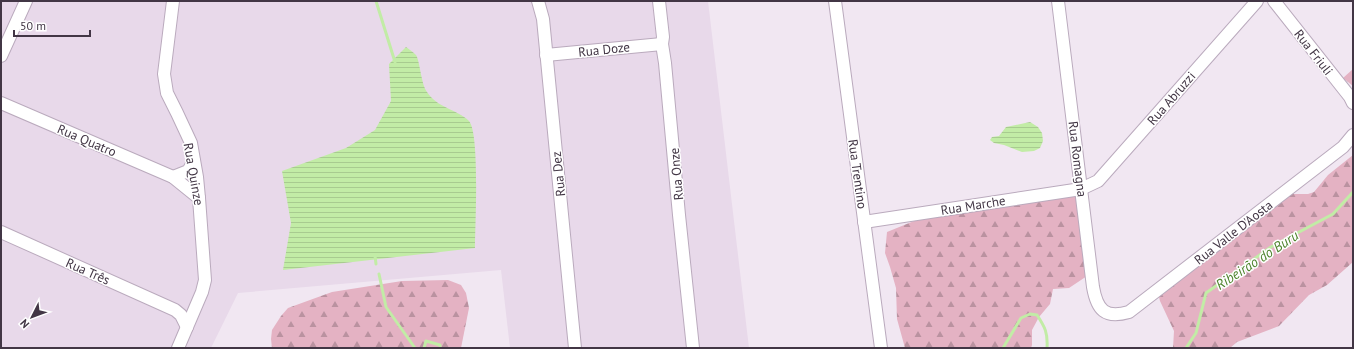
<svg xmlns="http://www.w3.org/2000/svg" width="1354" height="349" font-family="'PT Sans',sans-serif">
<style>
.residential{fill:#e8d9ea}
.forest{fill:url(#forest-firs)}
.water{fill:url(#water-rules)}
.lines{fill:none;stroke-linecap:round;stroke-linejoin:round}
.stream{stroke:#c2eca6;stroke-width:3}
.minor-casing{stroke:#baaabd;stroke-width:14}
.minor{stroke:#fff;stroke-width:12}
.labels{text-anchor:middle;stroke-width:3;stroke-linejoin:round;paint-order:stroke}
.street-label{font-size:13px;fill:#423645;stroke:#fff}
.water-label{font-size:14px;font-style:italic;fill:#4e842d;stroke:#fff}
</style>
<defs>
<pattern id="forest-firs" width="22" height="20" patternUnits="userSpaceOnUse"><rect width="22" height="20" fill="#e4b2c3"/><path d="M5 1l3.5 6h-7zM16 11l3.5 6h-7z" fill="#ba92a0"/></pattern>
<pattern id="water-rules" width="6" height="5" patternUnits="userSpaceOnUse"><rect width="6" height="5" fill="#c2eca6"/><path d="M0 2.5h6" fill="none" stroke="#a8cb90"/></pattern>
</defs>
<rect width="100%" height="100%" fill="#f1e7f2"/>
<polygon class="residential" points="1,1 708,1 749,348 510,348 501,270 238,293 211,348 1,348"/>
<g class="forest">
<polygon points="1353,69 1353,86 1343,78"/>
<polygon points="1353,155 1353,262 1327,285 1309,295 1279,326 1237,342 1230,348 1173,348 1174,331 1160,301 1156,285 1291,194 1308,194 1314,192 1328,175"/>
<polygon points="1076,191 1087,276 1069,288 1053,289 1050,304 1039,317 1032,330 1032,345 1031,348 905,348 897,319 896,288 890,267 885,253 887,232 919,219"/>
<polygon points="448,280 461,285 466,293 469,308 461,348 272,348 271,339 272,330 281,316 288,308 332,292 402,281"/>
</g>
<g class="water">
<path d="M 406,47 C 409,49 413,52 416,55 C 420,61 421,84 427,92 C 437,108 457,109 469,121 C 480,133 475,228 475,248 L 283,270 L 291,223 L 282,171 L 346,148 L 375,130 L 391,101 L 389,64 Z"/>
<polygon points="1030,122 1038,127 1042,133 1043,141 1040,148 1034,151 1022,152 1004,145 994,143 990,140 992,137 999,136 1006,127"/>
</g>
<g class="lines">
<g class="stream">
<polyline points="376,1 395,62"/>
<polyline points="375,256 376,264"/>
<polyline points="379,274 386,307 415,348"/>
<polyline points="424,348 426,341 440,345 440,348"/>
<path d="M 1003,348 L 1021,318 L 1030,314 L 1037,315 C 1045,327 1048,333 1047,348"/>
<polyline points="1186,348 1196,333 1206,293 1271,247 1333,214 1353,192"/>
</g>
<defs>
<g id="minor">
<polyline points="173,1 164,74 167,93 177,113 191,143 197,177 199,198 205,280 202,292 178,348"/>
<polyline points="538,1 543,19 575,348"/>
<polyline points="659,1 663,37 662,44 665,63 679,215 693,348"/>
<polyline points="835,1 881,348"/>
<path d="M 1058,1 L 1093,287 C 1097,310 1105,319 1129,312 L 1343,147 L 1353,135"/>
<polyline points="1274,1 1350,97 1353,103"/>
<polyline points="546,55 662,44"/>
<polyline points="1,56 26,1"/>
<polyline points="1,103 173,177 199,198"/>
<polyline points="173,177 188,171 194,161"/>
<polyline points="864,222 1081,189 1098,181 1257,1"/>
<polyline points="1,232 175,310 181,315 187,327"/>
</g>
</defs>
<use href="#minor" class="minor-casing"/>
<use href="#minor" class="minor"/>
</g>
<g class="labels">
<g class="street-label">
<text transform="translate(604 49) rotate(-6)" y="5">Rua Doze</text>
<text transform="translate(1314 52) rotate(52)" y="5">Rua Friuli</text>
<text transform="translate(1171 98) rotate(-49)" y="5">Rua Abruzzi</text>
<text transform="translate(87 140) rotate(23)" y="5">Rua Quatro</text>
<text transform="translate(1078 159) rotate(83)" y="5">Rua Romagna</text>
<text transform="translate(194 174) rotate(80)" y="5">Rua Quinze</text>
<text transform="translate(558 174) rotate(-96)" y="5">Rua Dez</text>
<text transform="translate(676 174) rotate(-95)" y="5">Rua Onze</text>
<text transform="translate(858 174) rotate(82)" y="5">Rua Trentino</text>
<text transform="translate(973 205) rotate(-9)" y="5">Rua Marche</text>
<text transform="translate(1233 232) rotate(-38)" y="5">Rua Valle D'Aosta</text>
<text transform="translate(88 271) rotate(24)" y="5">Rua Três</text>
</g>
<g class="water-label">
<text transform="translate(1257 260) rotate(-33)" y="5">Ribeirão do Buru</text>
</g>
</g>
<rect width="1354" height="349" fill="none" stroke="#423645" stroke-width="4"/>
<g transform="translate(32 317) rotate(228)" stroke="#ffffff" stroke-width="3" paint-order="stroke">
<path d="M0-3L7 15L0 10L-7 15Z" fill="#423645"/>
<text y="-6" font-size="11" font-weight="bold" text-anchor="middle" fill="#423645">N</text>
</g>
<path d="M14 30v6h76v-6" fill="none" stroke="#423645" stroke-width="2"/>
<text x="20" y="30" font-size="12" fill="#423645" stroke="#ffffff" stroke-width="3" paint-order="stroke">50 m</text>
</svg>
